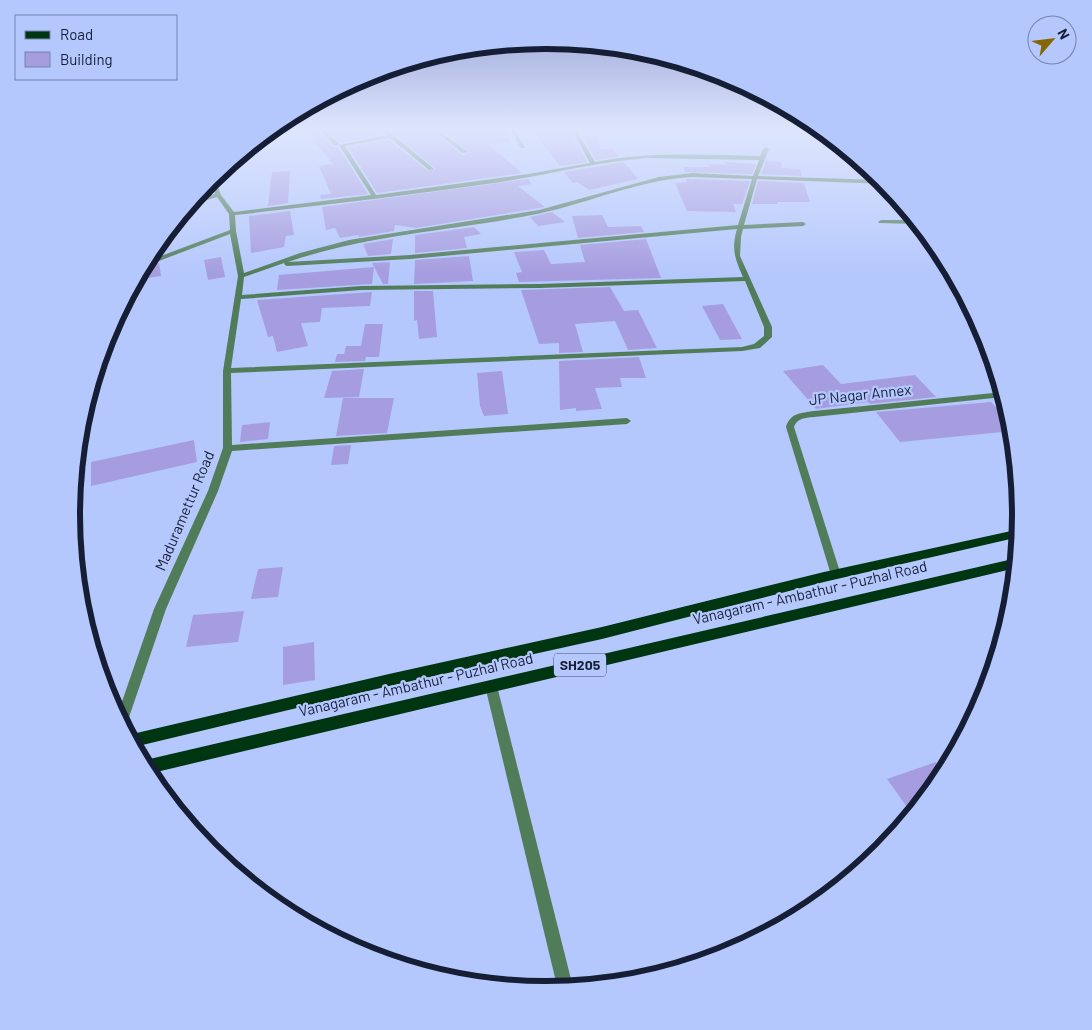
<svg xmlns="http://www.w3.org/2000/svg" width="1092" height="1030" font-family="Barlow,sans-serif">
<style>
.building{fill:#a69de0}
.lines{fill:none;stroke-linecap:round;stroke-linejoin:round}
.minor{fill:#517c59;fill-rule:evenodd}
.primary{fill:#003512;fill-rule:evenodd}
.labels{text-anchor:middle;stroke-width:4.5;stroke-linejoin:round;paint-order:stroke}
.shield{fill:#b5c8fd;stroke:#465172;stroke-width:1}
.shield-label{font-size:14px;font-weight:bold;fill:#161e36}
.street-label{font-size:15px;fill:#161e36;stroke:#b5c8fd}
.rim{fill:none;stroke:#161e36;stroke-width:6}
</style>
<rect width="100%" height="100%" fill="#b5c8fd"/>
<g class="building">
<polygon points="306,130 318,130 333,146 338,147 368,194 321,199 320,195 331,194 319,166 333,164"/>
<polygon points="327,130 380,130 383,134 340,143"/>
<polygon points="390,130 431,130 463,155 470,152 441,130 509,130 509,142 488,144 522,173 377,193 348,147 389,140 428,171 436,169"/>
<polygon points="532,130 570,130 587,162 560,166"/>
<polygon points="578,130 583,130 583,136 597,136 601,149 613,149 619,156 596,160"/>
<polygon points="766,161 782,162 781,168 800,169 802,176 761,174"/>
<polygon points="624,162 638,179 589,190 577,182 573,183 564,172"/>
<polygon points="725,162 756,164 752,174 685,172 684,167 709,167 709,164 725,165"/>
<polygon points="290,171 288,203 268,206 272,172"/>
<polygon points="528,179 532,184 518,186 545,207 416,228 395,225 394,231 359,237 358,235 340,238 335,228 326,230 322,207"/>
<polygon points="686,179 692,179 750,181 742,204 733,204 736,212 687,211 675,183 687,182"/>
<polygon points="758,181 804,183 810,202 777,202 778,204 752,204"/>
<polygon points="290,211 294,235 286,236 284,247 251,253 249,216"/>
<polygon points="552,212 565,222 538,226 530,217"/>
<polygon points="602,215 608,227 641,226 644,232 578,238 572,216"/>
<polygon points="474,227 481,234 464,237 467,248 415,253 415,235"/>
<polygon points="393,239 391,254 368,256 363,244"/>
<polygon points="646,239 661,278 519,282 516,273 522,272 514,252 544,250 551,264 585,262 580,245"/>
<polygon points="469,256 473,281 414,284 415,260"/>
<polygon points="221,257 225,277 208,280 204,260"/>
<polygon points="390,262 388,284 383,284 372,263"/>
<polygon points="159,263 161,276 135,280 142,268"/>
<polygon points="374,267 372,284 277,290 279,275"/>
<polygon points="610,287 624,311 638,310 657,348 628,350 615,321 575,324 583,352 559,353 559,343 539,344 521,290"/>
<polygon points="414,291 433,291 437,337 419,339 417,320 414,321"/>
<polygon points="372,292 370,306 322,308 320,322 301,323 308,346 277,352 273,336 268,337 257,300"/>
<polygon points="723,304 742,339 720,340 702,306"/>
<polygon points="365,324 383,324 379,357 366,357 365,361 335,362 337,354 344,354 346,346 361,346"/>
<polygon points="639,357 646,378 620,378 622,387 595,388 602,409 576,411 576,408 560,410 559,361"/>
<polygon points="823,365 841,384 915,375 936,397 870,404 868,402 816,409 783,371"/>
<polygon points="364,369 359,397 324,398 332,371"/>
<polygon points="502,371 508,414 484,416 480,406 477,373"/>
<polygon points="343,398 394,398 387,433 336,436"/>
<polygon points="991,402 1012,424 1013,431 900,442 876,412"/>
<polygon points="270,422 268,439 240,442 242,425"/>
<polygon points="194,440 197,462 91,486 91,462"/>
<polygon points="351,445 348,464 331,465 334,446"/>
<polygon points="283,567 278,597 251,599 258,569"/>
<polygon points="244,611 238,642 186,647 193,615"/>
<polygon points="314,642 315,680 283,685 283,647"/>
<polygon points="936,762 944,773 912,814 887,779"/>
</g>
<g class="lines">
<g class="minor">
<polygon points="294,130 304,130 261,137 265,134"/>
<polygon points="320,130 325,130 338,143 338,145 334,145"/>
<path d="M 382,130 L 387,130 L 434,169 L 429,170 L 390,138 L 345,146 L 376,195 L 528,174 L 590,163 L 572,130 L 576,130 L 595,162 C 650,151 705,155 760,156 L 763,149 L 766,147 L 769,149 L 758,176 L 883,180 L 886,184 L 757,179 L 744,225 L 803,222 L 806,224 L 803,226 L 743,229 L 741,237 L 740,256 L 772,327 L 772,337 L 760,348 L 742,351 L 231,373 L 232,445 L 627,418 L 631,421 L 627,424 L 232,451 L 218,491 L 166,609 L 127,723 L 124,728 L 117,716 L 154,609 L 208,491 L 223,448 L 223,371 L 238,276 L 230,234 L 143,267 L 145,262 L 230,230 L 229,214 L 217,197 L 188,206 L 191,202 L 215,194 L 211,179 L 214,176 L 221,195 L 234,212 L 371,195 L 339,145 L 387,135 ZM 647,158 L 759,160 L 753,176 L 692,173 L 659,177 L 539,210 L 349,240 L 300,253 L 244,273 L 236,231 L 235,215 C 324,205 413,195 501,182 C 550,174 598,162 647,158 ZM 692,177 L 752,179 L 738,225 L 410,255 L 288,262 C 369,234 453,231 537,214 C 589,203 638,180 692,177 ZM 737,229 C 731,249 735,259 743,277 L 540,284 L 361,286 L 242,295 L 244,277 L 284,263 L 285,265 L 287,266 L 410,259 ZM 745,281 L 764,327 L 764,336 L 754,344 L 742,347 L 231,368 L 241,299 L 361,290 L 540,288 Z"/>
<polygon points="433,130 438,130 468,152 463,153"/>
<polygon points="511,130 515,130 525,148 521,148"/>
<polygon points="881,220 916,220 918,224 879,223 878,222"/>
<path d="M 1003,392 L 1003,397 L 814,417 C 805,418 797,418 794,427 L 841,575 L 840,578 L 832,578 L 786,427 C 790,413 801,413 814,411 Z"/>
<polygon points="86,402 90,405 80,471 75,474 80,422"/>
<polygon points="491,681 495,682 497,686 573,987 558,989 557,986 485,686 487,682"/>
</g>
<g class="primary">
<polygon points="1020,529 1019,537 824,582 602,639 389,686 134,747 128,735 389,674 602,627 824,572"/>
<polygon points="1017,558 1016,568 148,774 141,761"/>
</g>
</g>
<linearGradient id="sky" x2="0" y2="1"><stop stop-color="#919cd0"/><stop offset="0.47" stop-color="#dee6fe"/><stop offset="1" stop-color="#dee6fe" stop-opacity="0"/></linearGradient>
<rect width="1092" height="274" fill="url(#sky)"/>
<g class="labels">
<rect class="shield" x="554" y="653.5" width="52" height="23" rx="4"/>
<g class="shield-label">
<text x="580" y="670">SH205</text>
</g>
<g class="street-label">
<text transform="translate(860 395) rotate(-6)" y="5">JP Nagar Annex</text>
<text transform="translate(185 511) rotate(-67)" y="5">Maduramettur Road</text>
<text transform="translate(810 593) rotate(-13)" y="5">Vanagaram - Ambathur - Puzhal Road</text>
<text transform="translate(416 685) rotate(-13)" y="5">Vanagaram - Ambathur - Puzhal Road</text>
</g>
</g>
<path d="M0 0H1092V1030H0ZM80 515a466 466 0 1 1 932 0a466 466 0 1 1-932 0Z" fill="#b5c8fd" fill-rule="evenodd"/>
<path class="rim" d="M80 515a466 466 0 1 1 932 0a466 466 0 1 1-932 0Z"/>
<rect x="15" y="15" width="162" height="65" fill="#b5c8fd" stroke="#7584ad"/>
<rect x="25" y="31" width="25" height="8" fill="#003512" stroke="#7584ad"/>
<text x="60" y="40" font-size="15" fill="#161e36">Road</text>
<rect x="25" y="52" width="25" height="15" fill="#a69de0" stroke="#7584ad"/>
<text x="60" y="65" font-size="15" fill="#161e36">Building</text>
<g transform="translate(1052 40) rotate(62)"><circle r="24" fill="#b5c8fd" stroke="#7584ad"/>
<path d="M0-4L9 19L0 12L-9 19Z" fill="#856803"/>
<text y="-8" font-size="14" font-weight="bold" text-anchor="middle" fill="#161e36">N</text>
</g>
</svg>
